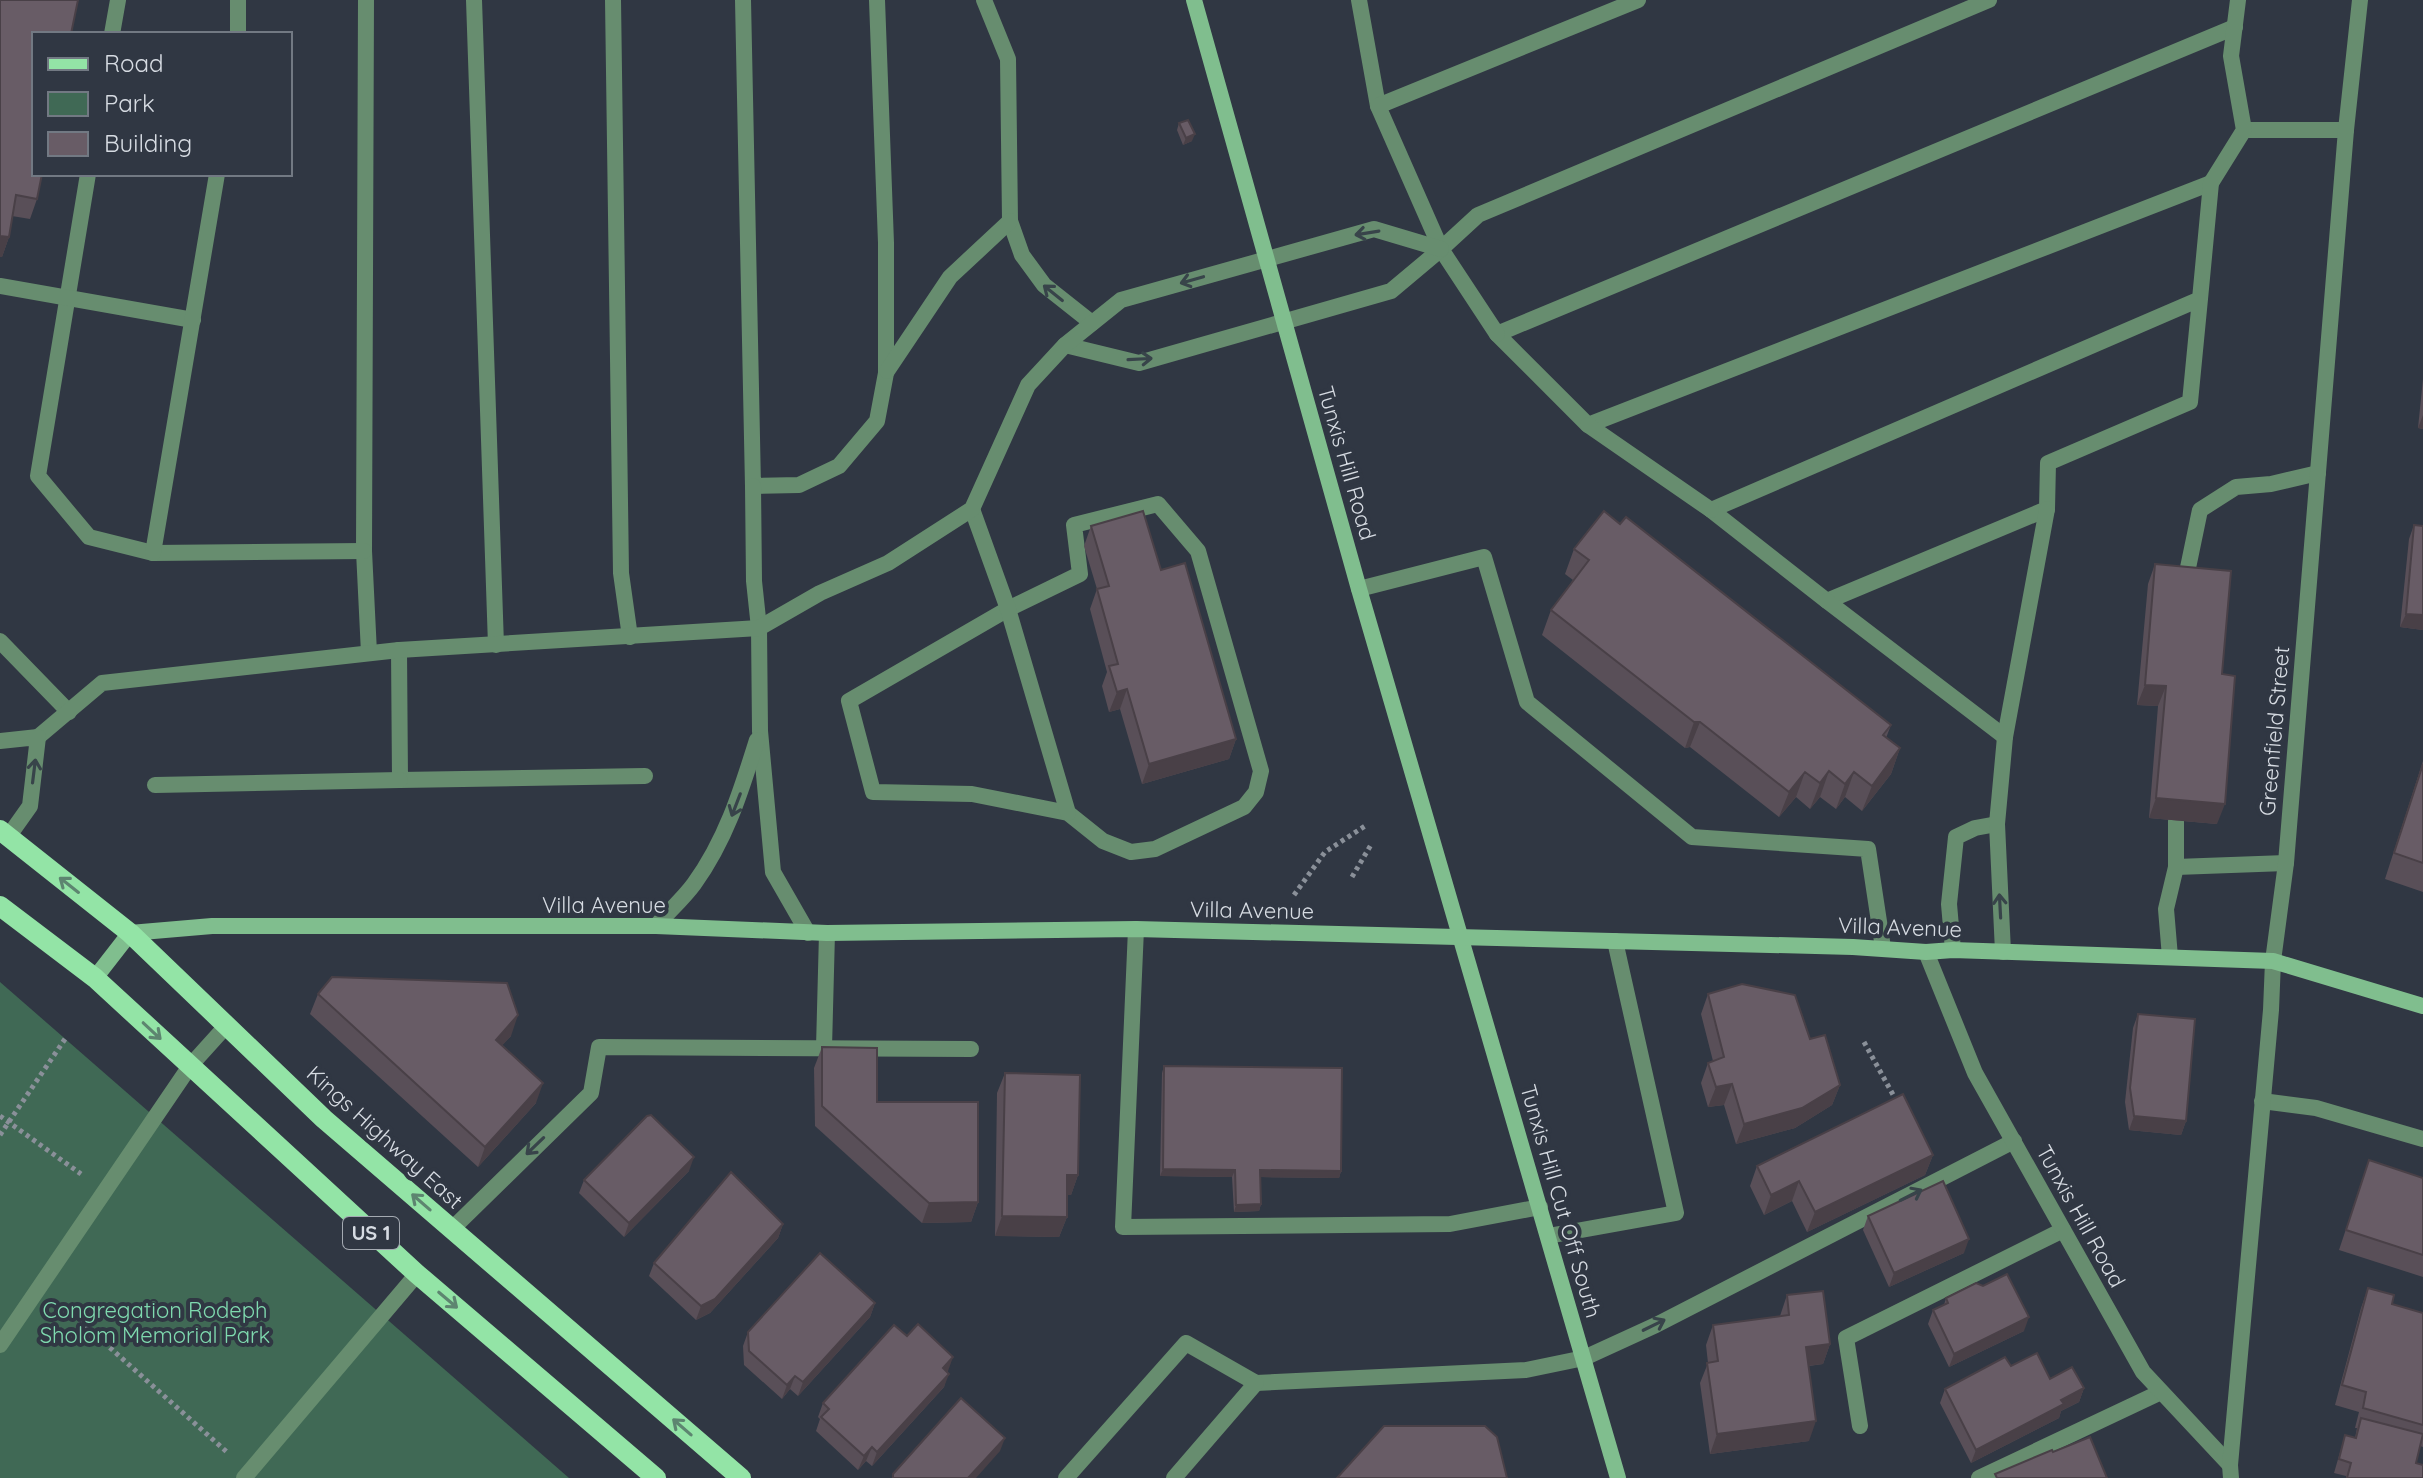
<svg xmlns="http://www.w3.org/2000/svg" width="2423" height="1478" font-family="Quicksand,sans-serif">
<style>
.green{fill:#406955}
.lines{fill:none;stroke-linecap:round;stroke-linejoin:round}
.path{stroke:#8a9099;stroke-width:5;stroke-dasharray:4 4;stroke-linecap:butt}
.lane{stroke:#678d6f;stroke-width:16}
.street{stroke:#678d6f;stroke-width:16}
.secondary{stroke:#80be8e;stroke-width:16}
.primary{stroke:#93e4a6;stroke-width:20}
.wall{fill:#594f58}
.shaded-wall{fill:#494047}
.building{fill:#685c66;stroke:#494047;stroke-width:2}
.oneway{stroke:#38444a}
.oneway2{stroke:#5d8570}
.labels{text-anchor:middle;stroke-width:8;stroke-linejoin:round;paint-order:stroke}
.shield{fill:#303743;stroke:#a4aab2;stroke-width:2}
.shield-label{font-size:20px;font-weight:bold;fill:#d6dbe2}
.street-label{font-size:22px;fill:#d6dbe2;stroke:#303743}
.park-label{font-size:22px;fill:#7fdaaf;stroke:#303743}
</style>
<rect width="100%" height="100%" fill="#303743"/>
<polygon class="green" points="0,982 569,1478 0,1478"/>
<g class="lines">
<g class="path">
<polyline points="1352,877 1372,843"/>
<polyline points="1294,895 1325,852 1365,826"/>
<polyline points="1864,1042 1897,1102"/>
<polyline points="0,1116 81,1174"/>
<polyline points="0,1135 65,1039"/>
<polyline points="62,1305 228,1453"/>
</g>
<g class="lane">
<polyline points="366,0 364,551 369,653"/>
<polyline points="474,0 496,645"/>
<polyline points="613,0 621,573 630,637"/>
<polyline points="743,0 753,486 799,485 839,466 877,421 886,373 886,243 877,0"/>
<polyline points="984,0 1008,59 1010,221 1022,255 1044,285 1092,323"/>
<polyline points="1359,0 1378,106"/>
<polyline points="112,34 118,0"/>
<polyline points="238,34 238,0"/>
<polyline points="2244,130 2346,130"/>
<polyline points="88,174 38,476 89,537 153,553 364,551"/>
<polyline points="2211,183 1588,425 1497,334 2235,27"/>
<polyline points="1441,249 1378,106 1638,0"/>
<polyline points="0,286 193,320"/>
<polyline points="2200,299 2190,402 2048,463 2047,509 1827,601 1711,510 2200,299 2211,183 2244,130 2231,56 2238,0"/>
<polyline points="1497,334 1441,249 1478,215 1989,0"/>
<polyline points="1065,345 1139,363 1391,291 1441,249"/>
<polyline points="887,371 950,277 1010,221"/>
<polyline points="1588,425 1711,510"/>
<polyline points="753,486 754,581 759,628 760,731 773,872 808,933"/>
<polygon points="1158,504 1198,551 1261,771 1256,792 1244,807 1155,849 1131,852 1103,841 1068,813 972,794 873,792 849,701 1008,609 1080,574 1074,525"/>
<polyline points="972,509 1008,609 1068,813"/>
<polyline points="153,553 217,174"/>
<polyline points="2184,587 2200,510 2236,487 2271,484 2318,473"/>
<polyline points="1359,589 1484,557 1527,702 1692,837 1868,849 1883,948"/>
<polyline points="1827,601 2005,737"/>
<polyline points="0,641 69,712"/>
<polyline points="399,650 400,780 645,776"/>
<polyline points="38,737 102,683 399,650 759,628 820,593 888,563 972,509 1028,385 1065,345 1121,300 1374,229 1441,249"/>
<polyline points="0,741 38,737 30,806 8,837"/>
<polyline points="155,785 400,780"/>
<polyline points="2176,867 2286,863"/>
<path d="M 656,926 C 668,912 683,899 694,884 C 726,840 741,791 757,740"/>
<polyline points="1136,929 1123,1227 1450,1224 1540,1207"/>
<polyline points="1953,950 1949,904 1956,837 1975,828 1997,824"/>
<polyline points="2003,952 1997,824 2005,737 2047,509"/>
<polyline points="2170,957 2166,909 2176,867 2176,821"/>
<polyline points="824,1048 827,933"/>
<polyline points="2262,1101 2316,1108 2423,1139"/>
<polyline points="452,1229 591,1093 599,1047 971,1049"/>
<polyline points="1548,1236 1676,1213 1615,941"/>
<polyline points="0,1345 190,1066 227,1025"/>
<polyline points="1860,1426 1846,1338 2063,1230"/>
<polyline points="244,1478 417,1274"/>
<polyline points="1066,1478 1186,1343 1256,1383 1526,1370 1584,1358 1656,1325 2014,1141"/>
<polyline points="1174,1478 1256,1383"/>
<polyline points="1979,1478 2161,1392"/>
</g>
<g class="street">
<polyline points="1926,952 1975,1073 2143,1372 2230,1465"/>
<polyline points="2231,1478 2230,1465 2271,1010 2273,961 2286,863 2346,130 2360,0"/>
</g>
<g class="secondary">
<polyline points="1194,0 1359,589 1618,1478"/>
<polyline points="95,978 130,933 212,926 656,926 827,933 1136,929 1853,947 1926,952 1953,950 2273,961 2423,1006"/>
</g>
<g class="primary">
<polyline points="0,830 130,933 324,1119 741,1478"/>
<polyline points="0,906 95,978 417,1274 656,1478"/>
</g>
</g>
<g class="wall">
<polygon points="0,0 37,199 30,219 12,216 9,237 2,257"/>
<polygon points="1179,123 1192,141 1183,145 1177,130"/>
<polygon points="2423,379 2423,429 2418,428"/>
<polygon points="1620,524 1891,725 1886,738 1900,748 1891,774 1862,811 1845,797 1836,809 1820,797 1810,809 1796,797 1779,817 1690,747 1685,748 1542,635 1551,610 1573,580 1565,574 1574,549"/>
<polygon points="2414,525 2423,630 2400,627 2409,539"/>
<polygon points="1091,526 1161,570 1236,739 1229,759 1142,784 1120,709 1109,712 1102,686 1107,672 1090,609 1097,589 1084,546"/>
<polygon points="2155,564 2222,674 2217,824 2149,818 2158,706 2137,705 2148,584"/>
<polygon points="2423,761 2423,892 2385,879"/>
<polygon points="318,994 511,1036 502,1045 536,1103 478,1167 310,1014"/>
<polygon points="1708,994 1810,1039 1840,1085 1832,1105 1795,1128 1736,1144 1724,1105 1708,1107 1701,1083 1708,1063 1713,1061 1701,1014"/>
<polygon points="2138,1014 2186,1121 2181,1135 2129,1130 2125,1102 2133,1028"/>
<polygon points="822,1047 978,1202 971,1222 922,1223 815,1126 814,1068"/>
<polygon points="1164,1066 1341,1171 1339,1178 1260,1177 1261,1204 1259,1211 1234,1212 1232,1177 1160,1176 1162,1073"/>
<polygon points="1005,1073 1078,1175 1071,1195 1067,1195 1067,1217 1059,1237 995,1236 997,1093"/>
<polygon points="1933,1155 1925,1175 1807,1232 1792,1201 1764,1215 1750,1186 1757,1166"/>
<polygon points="2369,1160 2423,1178 2423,1277 2339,1250"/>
<polygon points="689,1171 624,1237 579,1193 584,1180"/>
<polygon points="1868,1216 1964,1253 1889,1287 1863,1230"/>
<polygon points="783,1224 778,1238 710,1313 696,1320 649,1276 654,1263"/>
<polygon points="2368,1288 2392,1304 2423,1313 2423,1447 2420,1446 2416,1463 2423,1478 2346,1478 2346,1476 2334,1473 2345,1435 2355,1438 2357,1428 2355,1428 2359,1412 2335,1405 2361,1308"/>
<polygon points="1787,1295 1830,1344 1823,1364 1809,1366 1809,1441 1710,1454 1700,1383 1708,1363 1706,1345 1713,1325 1780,1316"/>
<polygon points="1946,1298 2024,1331 1949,1367 1928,1324 1933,1310 1944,1305"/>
<polygon points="875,1303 870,1317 798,1396 790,1389 782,1399 744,1365 743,1346 748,1332"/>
<polygon points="2011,1366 2084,1388 2079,1402 2061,1411 2059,1418 1971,1463 1940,1403 1945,1389"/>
<polygon points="948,1371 944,1387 872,1466 866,1461 858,1470 816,1431 820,1419 818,1417 823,1403"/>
</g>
<g class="shaded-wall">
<polygon points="1195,134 1192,141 1183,145 1186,138"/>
<polygon points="0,236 9,237 2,257 0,257"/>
<polygon points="2423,415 2423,429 2418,428"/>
<polygon points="2406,614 2423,615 2423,630 2400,627"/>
<polygon points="2145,685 2166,686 2158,706 2137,705"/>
<polygon points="1127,689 1120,709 1109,712 1117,692"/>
<polygon points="1694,722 1700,722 1690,747 1685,748"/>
<polygon points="1236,739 1229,759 1142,784 1149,764"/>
<polygon points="1900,748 1891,774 1862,811 1872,786"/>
<polygon points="1829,771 1820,797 1810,809 1820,783"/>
<polygon points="1805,772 1796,797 1779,817 1789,792"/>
<polygon points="1854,772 1845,797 1836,809 1845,784"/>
<polygon points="2156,798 2225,804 2217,824 2149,818"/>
<polygon points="518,1015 511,1036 489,1060 496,1040"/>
<polygon points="543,1083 536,1103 478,1167 485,1147"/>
<polygon points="1732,1084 1724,1105 1708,1107 1716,1087"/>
<polygon points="1840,1085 1832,1105 1795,1128 1736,1144 1744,1124"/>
<polygon points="2134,1116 2186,1121 2181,1135 2129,1130"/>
<polygon points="1933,1155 1925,1175 1807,1232 1815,1212"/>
<polygon points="694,1157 689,1171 624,1237 629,1223"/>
<polygon points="1163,1169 1235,1170 1232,1177 1160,1176"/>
<polygon points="1260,1170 1341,1171 1339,1178 1258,1177"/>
<polygon points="1067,1175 1078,1175 1071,1195 1060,1195"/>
<polygon points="1799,1181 1792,1201 1764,1215 1771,1195"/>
<polygon points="978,1202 971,1222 922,1223 929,1203"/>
<polygon points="1261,1204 1259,1211 1234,1212 1236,1205"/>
<polygon points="1002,1216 1067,1217 1059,1237 995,1236"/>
<polygon points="783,1224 778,1238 710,1313 696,1320 701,1306"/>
<polygon points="1969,1239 1964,1253 1889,1287 1894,1273"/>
<polygon points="875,1303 870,1317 798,1396 803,1382"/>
<polygon points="2029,1317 2024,1331 1949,1367 1954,1354"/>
<polygon points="1830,1344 1823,1364 1799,1367 1806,1347"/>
<polygon points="953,1357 948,1371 938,1382 943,1368"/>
<polygon points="949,1374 944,1387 872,1466 877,1452"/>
<polygon points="795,1376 790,1389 782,1399 787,1385"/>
<polygon points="2084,1388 2079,1402 2061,1411 2059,1418 1971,1463 1976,1450 2061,1400"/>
<polygon points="1816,1421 1809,1441 1710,1454 1717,1434"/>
<polygon points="1005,1438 1000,1451 976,1478 968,1478"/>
<polygon points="872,1447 866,1461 858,1470 864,1456"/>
</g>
<g class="building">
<polygon points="0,0 78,0 71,34 34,34 34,174 42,174 37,199 16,195 9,237 0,236"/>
<polygon points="1188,120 1195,134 1186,138 1179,123"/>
<polygon points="1143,511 1161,570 1185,563 1236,739 1149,764 1127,689 1117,692 1109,666 1118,664 1097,589 1109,586 1091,526"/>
<polygon points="1604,511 1620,524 1626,517 1891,725 1883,735 1900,748 1872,786 1854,772 1845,784 1829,771 1820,783 1805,772 1789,792 1700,722 1694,722 1551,610 1589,560 1574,549"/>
<polygon points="2414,525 2423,526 2423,615 2406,614"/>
<polygon points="2155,564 2231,571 2222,674 2235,676 2225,804 2156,798 2166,686 2145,685"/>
<polygon points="2423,764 2423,863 2394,853"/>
<polygon points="332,977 507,983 518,1015 496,1040 543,1083 485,1147 318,994"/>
<polygon points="1742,984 1795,995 1810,1039 1825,1035 1840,1085 1802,1108 1744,1124 1732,1084 1716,1087 1708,1063 1724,1057 1708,994"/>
<polygon points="2138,1014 2195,1019 2186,1121 2134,1116 2130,1088"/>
<polygon points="822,1047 877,1048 877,1102 978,1102 978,1202 929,1203 822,1106"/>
<polygon points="1164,1066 1342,1068 1341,1171 1260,1170 1261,1204 1236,1205 1235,1170 1163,1169"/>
<polygon points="1005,1073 1080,1075 1078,1175 1067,1175 1067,1217 1002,1216"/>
<polygon points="1903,1094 1933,1155 1815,1212 1799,1181 1771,1195 1757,1166"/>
<polygon points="651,1115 694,1157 629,1223 584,1180 647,1116"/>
<polygon points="2369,1160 2423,1178 2423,1255 2346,1230"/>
<polygon points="731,1172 783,1224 715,1299 701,1306 654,1263"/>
<polygon points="1943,1181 1969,1239 1894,1273 1868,1216"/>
<polygon points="820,1253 875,1303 803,1382 795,1376 787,1385 749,1351 748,1332"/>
<polygon points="2007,1274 2029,1317 1954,1354 1933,1310 1948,1303 1946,1298 1976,1283 1983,1286"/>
<polygon points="2368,1288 2394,1295 2392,1304 2423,1313 2423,1425 2363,1408 2366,1392 2342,1385"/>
<polygon points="1823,1291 1830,1344 1806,1347 1816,1421 1717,1434 1707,1363 1718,1361 1713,1325 1789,1315 1787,1295"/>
<polygon points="918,1324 953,1357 943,1368 949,1374 877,1452 872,1447 864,1456 821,1417 829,1409 823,1403 894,1325 907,1336"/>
<polygon points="2037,1353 2050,1379 2072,1367 2084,1388 2061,1400 2064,1404 1976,1450 1945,1389 2005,1357 2011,1366"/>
<polygon points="961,1398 1005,1438 968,1478 893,1478 893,1474"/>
<polygon points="2361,1418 2423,1434 2416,1463 2423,1465 2423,1478 2347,1478 2351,1463 2339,1459 2345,1435 2356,1438"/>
<polygon points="1384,1426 1485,1426 1497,1437 1507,1478 1337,1478"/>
<polygon points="2090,1437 2107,1478 1997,1478 1995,1474 2052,1450 2053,1452"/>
</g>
<defs><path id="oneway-shaft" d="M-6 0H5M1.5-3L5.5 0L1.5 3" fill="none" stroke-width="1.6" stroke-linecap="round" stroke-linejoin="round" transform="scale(2)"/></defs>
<g class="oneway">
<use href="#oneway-shaft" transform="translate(1367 233) rotate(171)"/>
<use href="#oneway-shaft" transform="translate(1192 280) rotate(164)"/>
<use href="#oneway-shaft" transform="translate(1053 293) rotate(-141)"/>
<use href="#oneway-shaft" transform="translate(1140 359) rotate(-3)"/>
<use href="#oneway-shaft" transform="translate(34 771) rotate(-83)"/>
<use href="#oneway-shaft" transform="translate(736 805) rotate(111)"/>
<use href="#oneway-shaft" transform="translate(2000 906) rotate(-93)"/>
<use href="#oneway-shaft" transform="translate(535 1146) rotate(136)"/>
<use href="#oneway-shaft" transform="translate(1911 1195) rotate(-27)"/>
<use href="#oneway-shaft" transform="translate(1654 1325) rotate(-26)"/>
</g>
<g class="oneway2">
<use href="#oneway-shaft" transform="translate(69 885) rotate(-142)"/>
<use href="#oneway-shaft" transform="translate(152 1031) rotate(43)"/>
<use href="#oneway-shaft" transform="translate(421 1202) rotate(-139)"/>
<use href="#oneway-shaft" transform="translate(448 1300) rotate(40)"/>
<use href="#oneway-shaft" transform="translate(682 1427) rotate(-139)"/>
</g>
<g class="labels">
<rect class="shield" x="343" y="1217" width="56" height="32" rx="6"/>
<g class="shield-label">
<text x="371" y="1240">US 1</text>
</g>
<g class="street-label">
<text transform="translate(1347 463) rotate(74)" y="8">Tunxis Hill Road</text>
<text transform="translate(2274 731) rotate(-85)" y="8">Greenfield Street</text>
<text x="604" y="913">Villa Avenue</text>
<text transform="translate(1252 910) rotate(1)" y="8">Villa Avenue</text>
<text transform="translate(1900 927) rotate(2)" y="8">Villa Avenue</text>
<text transform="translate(385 1137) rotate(42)" y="8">Kings Highway East</text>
<text transform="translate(1561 1201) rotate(74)" y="8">Tunxis Hill Cut Off South</text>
<text transform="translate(2081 1216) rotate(61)" y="8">Tunxis Hill Road</text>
</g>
<g class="park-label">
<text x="155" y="1318">Congregation Rodeph<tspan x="155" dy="25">Sholom Memorial Park</tspan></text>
</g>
</g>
<rect x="32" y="32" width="260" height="144" fill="#303743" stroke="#727983" stroke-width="2"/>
<rect x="48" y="58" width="40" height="12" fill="#93e4a6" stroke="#727983" stroke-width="2"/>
<text x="104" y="72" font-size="24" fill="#d6dbe2">Road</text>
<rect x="48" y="92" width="40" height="24" fill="#406955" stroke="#727983" stroke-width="2"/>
<text x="104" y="112" font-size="24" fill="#d6dbe2">Park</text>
<rect x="48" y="132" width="40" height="24" fill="#685c66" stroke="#727983" stroke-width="2"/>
<text x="104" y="152" font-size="24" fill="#d6dbe2">Building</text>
</svg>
